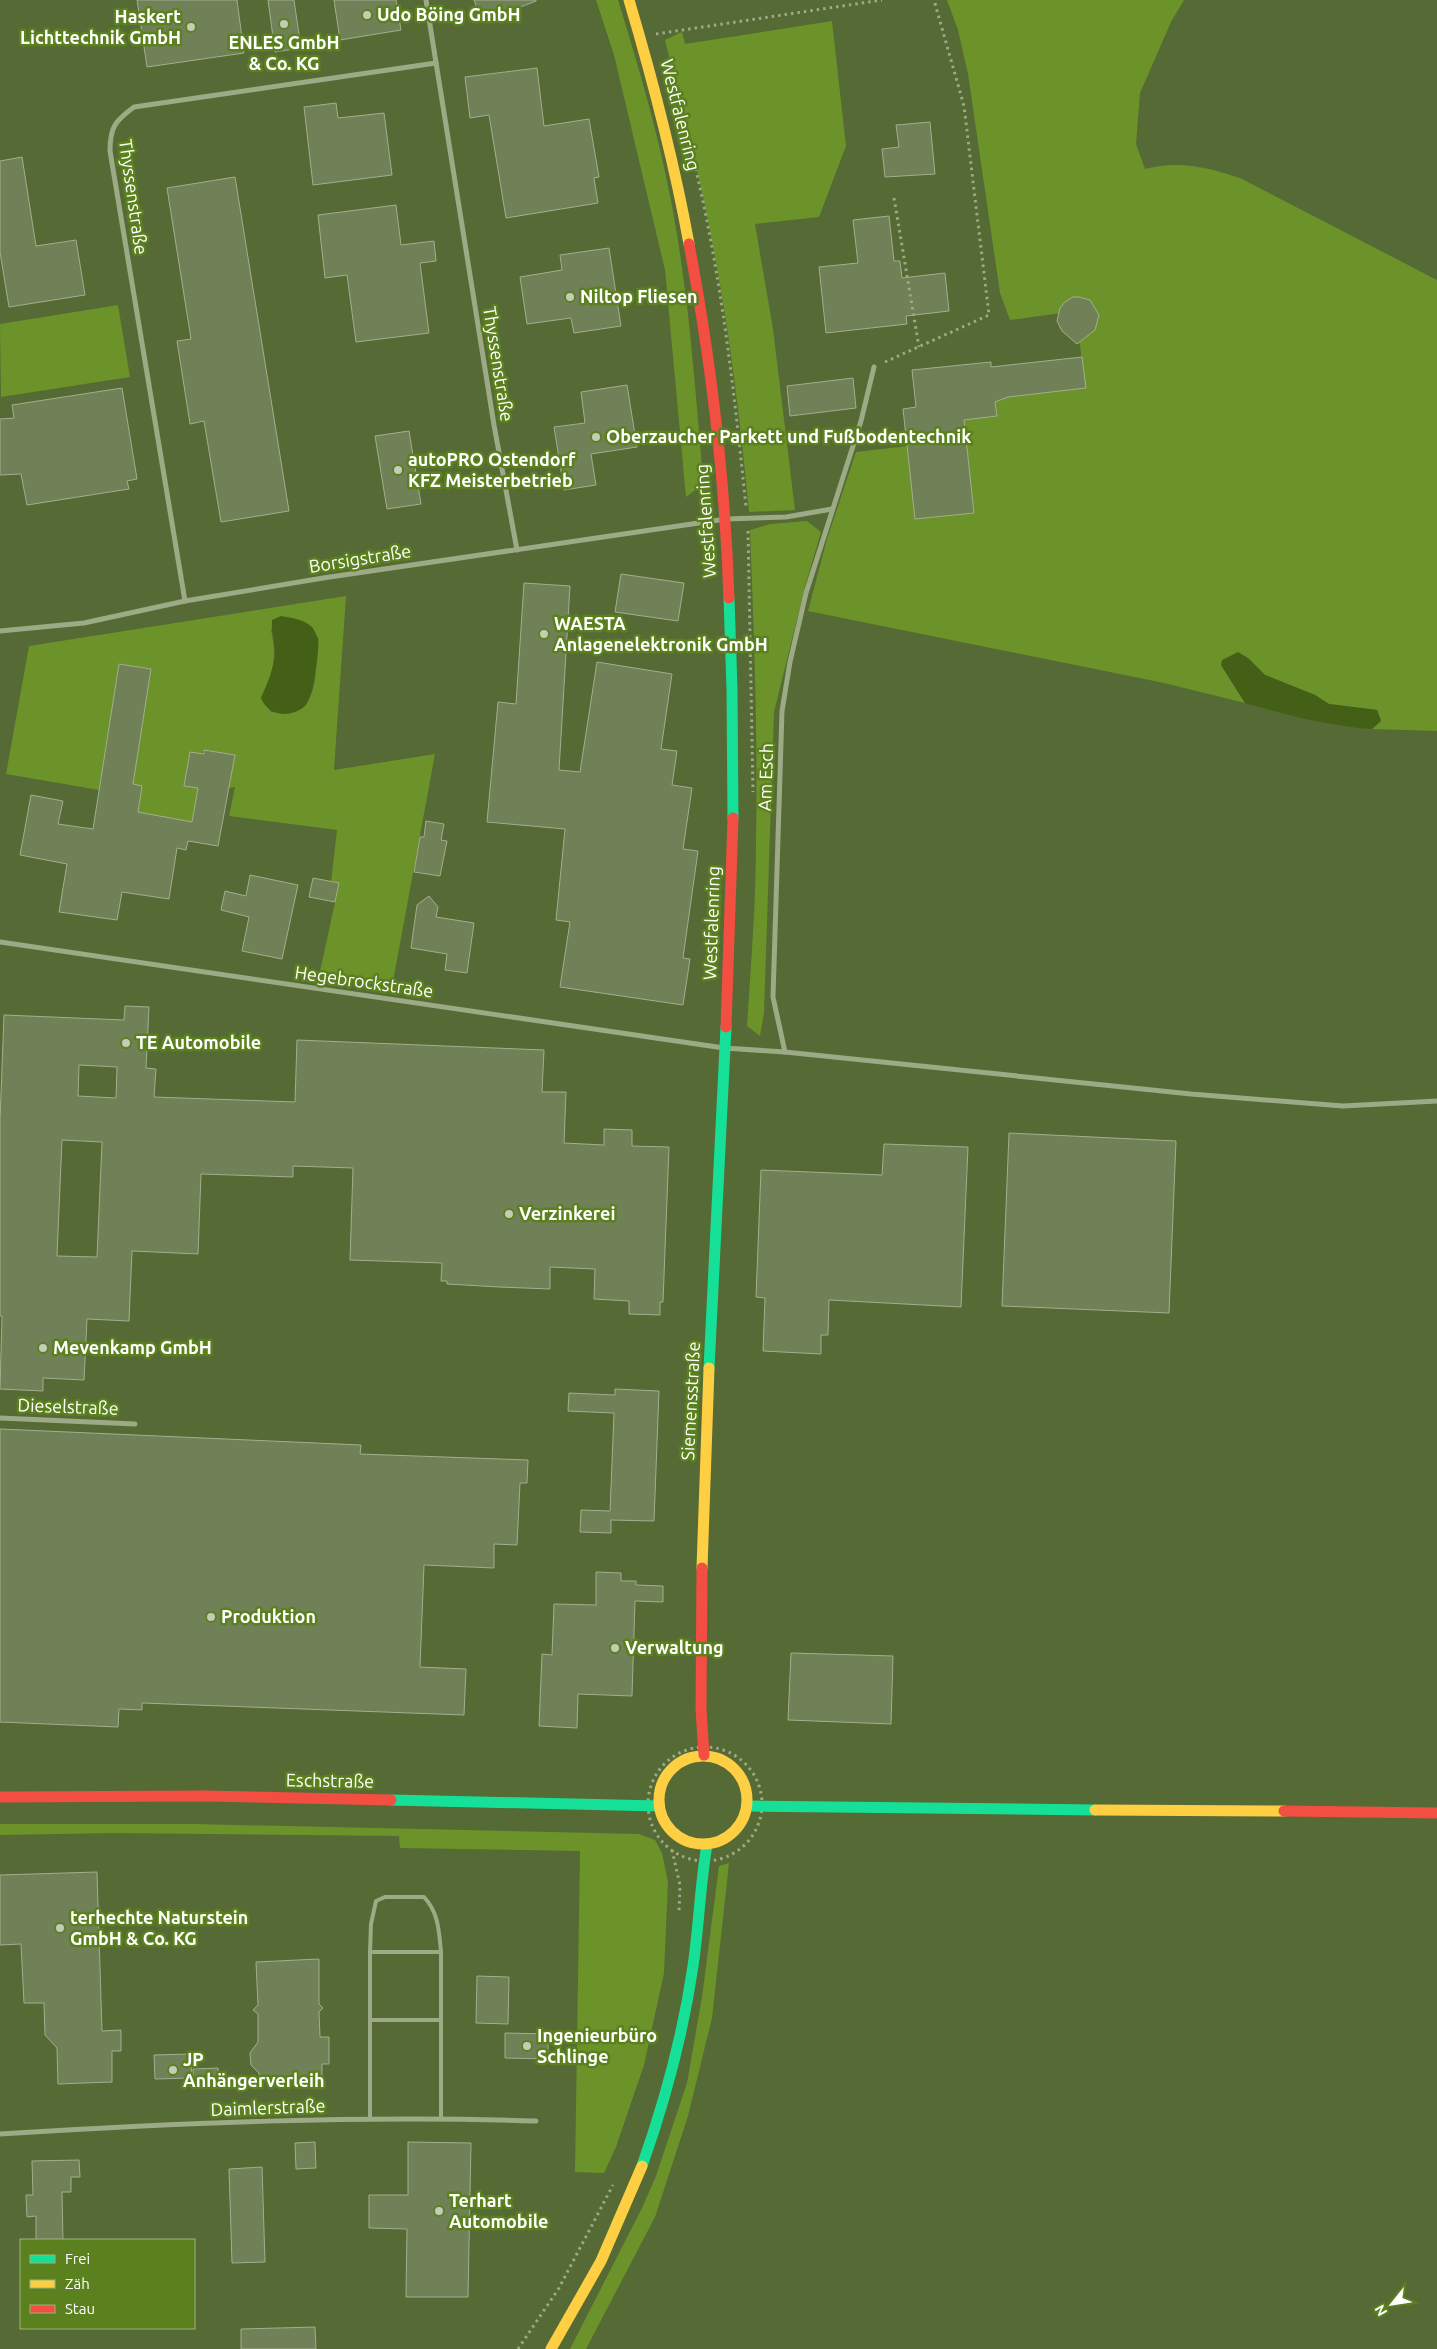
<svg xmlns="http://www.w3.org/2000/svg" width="1437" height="2349" font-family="Ubuntu,sans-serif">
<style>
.green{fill:#6b9329;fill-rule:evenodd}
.water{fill:#446017}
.building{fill:#708157;stroke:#a2af8e;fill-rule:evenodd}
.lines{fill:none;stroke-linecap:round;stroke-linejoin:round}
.path{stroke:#9caa86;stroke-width:3;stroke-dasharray:2.5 4;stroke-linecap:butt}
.lane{stroke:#9caa86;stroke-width:4}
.street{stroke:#9caa86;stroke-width:5}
.fast{stroke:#16e098;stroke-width:11}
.slow{stroke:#ffcf43;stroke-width:11}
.jam{stroke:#f24e42;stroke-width:11}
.poi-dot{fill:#c4cbb8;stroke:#5b801e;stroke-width:2}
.labels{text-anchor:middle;stroke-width:5;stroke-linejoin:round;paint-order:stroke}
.poi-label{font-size:18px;font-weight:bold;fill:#fff;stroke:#5b801e;text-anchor:start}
.street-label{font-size:18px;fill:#fff;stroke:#5b801e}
</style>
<rect width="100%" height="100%" fill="#556a34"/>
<g class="green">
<path d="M 596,0 L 618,0 C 639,68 659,136 672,206 C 689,296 695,387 703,478 L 701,486 L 686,497 L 665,270 L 614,55 Z"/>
<path d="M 947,0 L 1184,0 L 1171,22 L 1140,93 L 1136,144 L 1145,169 C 1177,160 1209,167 1240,178 L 1437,280 L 1437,731 L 1372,729 L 1381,721 L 1377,710 L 1329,704 L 1315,695 L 1265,675 L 1248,658 L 1221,665 L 1245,703 L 1164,683 L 808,611 L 827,539 L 856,452 L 907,446 L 915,519 L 974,513 L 964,420 L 997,416 L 995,398 L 1085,388 L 1076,311 L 1010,320 L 1000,293 L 968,74 L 958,30 Z"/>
<path d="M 832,21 L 846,146 L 819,217 L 755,224 L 773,329 L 795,510 L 749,512 C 741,427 731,342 715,257 C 702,184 683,112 665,40 L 682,32 L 685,44 Z"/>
<polygon points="118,305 130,377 1,397 0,324"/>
<path d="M 807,521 L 821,532 L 806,583 L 774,712 L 764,1013 L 760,1036 L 747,1026 C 751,964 756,902 756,840 C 758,737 754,633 750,530 L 770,524 Z"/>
<path d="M 346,596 L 334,770 L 435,754 L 392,987 L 319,976 L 339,884 L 331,882 L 337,830 L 229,816 L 235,787 L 229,788 L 235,755 L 204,750 L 184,786 L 198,788 L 192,822 L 137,819 L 142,786 L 133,784 L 151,669 L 119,664 L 99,790 L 6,774 L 29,646 ZM 271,629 L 318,640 C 314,678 322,717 271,712 L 261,698 C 274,669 277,660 271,629 Z"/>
<polygon points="0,1824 194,1824 639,1834 655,1840 662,1853 668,1882 664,1973 644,2065 616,2147 604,2173 575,2172 580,1851 400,1848 399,1836 115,1833 0,1835"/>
<polygon points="729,1863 712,2018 688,2116 655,2217 586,2349 570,2349 642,2208 656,2176 687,2083 702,1997 719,1866"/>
</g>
<g class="water">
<path d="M 281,616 C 292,618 304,619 313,628 C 314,630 317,636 318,638 C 320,648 313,700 305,706 C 290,719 268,716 261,698 C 268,682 274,669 275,652 C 275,641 271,631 272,620 Z"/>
<path d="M 1238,652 L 1248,658 L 1265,675 L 1315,695 L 1329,704 L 1377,710 L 1381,721 L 1372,729 C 1329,726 1287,715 1245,703 L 1221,665 L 1222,660 Z"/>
</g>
<g class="building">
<polygon points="137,0 237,0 244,53 147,67"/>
<polygon points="268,0 294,0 301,48 275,52"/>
<polygon points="334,0 396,0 401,30 340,40"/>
<polygon points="474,0 536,0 536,1 482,22"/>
<polygon points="537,68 544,126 589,119 599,177 594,178 598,203 506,218 489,115 470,118 465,77"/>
<polygon points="336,103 338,118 384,113 392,175 313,185 304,107"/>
<polygon points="930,122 935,174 885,177 882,149 899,147 896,125"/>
<polygon points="22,157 36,246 76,240 85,295 9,307 0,252 0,161"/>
<polygon points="235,177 289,511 221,522 204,421 190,424 177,341 191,339 167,188"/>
<polygon points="396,205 401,245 434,241 436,261 420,263 429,333 356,342 347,275 325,278 318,215"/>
<polygon points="889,216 894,261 900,261 902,278 945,273 949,311 906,316 907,324 826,333 819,267 858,263 853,220"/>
<polygon points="609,248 621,326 574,333 571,318 527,324 520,277 562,270 560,255"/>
<polygon points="1073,297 1079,297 1090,300 1099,315 1095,330 1077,344 1062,331 1057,321 1060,308 1065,302"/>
<polygon points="1082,357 1086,388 1008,397 995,402 997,416 964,420 974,513 915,519 903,409 916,407 912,370 991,362 991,367"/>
<polygon points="853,378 856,408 790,416 787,386"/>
<polygon points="627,385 637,447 591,454 596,485 564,490 554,427 585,423 581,392"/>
<polygon points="122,388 137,479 127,481 129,489 27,505 21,474 0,475 0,419 14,418 12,405"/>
<polygon points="409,431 421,504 387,509 375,436"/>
<polygon points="621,574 684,583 678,621 615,612"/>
<polygon points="524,583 570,586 559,770 580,772 597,662 672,674 661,749 677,751 672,785 692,788 683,849 698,851 683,958 690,959 683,1005 560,987 570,922 556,920 565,829 487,822 498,702 516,704"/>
<polygon points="119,664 151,669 133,784 142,786 138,812 192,822 198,788 184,786 190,752 204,754 204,750 235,755 218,846 188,841 186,850 177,848 169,899 122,892 117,920 59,912 67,864 20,855 31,795 63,801 58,824 93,829"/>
<polygon points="426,821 444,824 441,840 447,841 440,876 414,872 420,837 424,837"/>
<polygon points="250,875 298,885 282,959 242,951 249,917 221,910 225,891 246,896"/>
<polygon points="313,878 339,883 335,902 309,897"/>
<polygon points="429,896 438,907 436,917 474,923 467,973 445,970 447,954 411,948 417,905"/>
<path d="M 125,1006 L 149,1007 L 146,1068 L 156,1069 L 154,1097 L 295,1102 L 297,1040 L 544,1050 L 542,1092 L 566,1092 L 564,1143 L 604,1145 L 604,1129 L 632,1130 L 632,1146 L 669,1147 L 663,1302 L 660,1302 L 660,1315 L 629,1314 L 629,1301 L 594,1299 L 595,1269 L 550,1267 L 550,1289 L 499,1287 L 447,1284 L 447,1281 L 441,1281 L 442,1263 L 350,1260 L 353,1168 L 293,1166 L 293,1177 L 201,1174 L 198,1254 L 132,1251 L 129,1321 L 87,1319 L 84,1380 L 43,1378 L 43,1391 L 0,1389 L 2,1316 L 0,1316 L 0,1120 L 4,1015 L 124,1020 ZM 79,1065 L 117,1067 L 116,1098 L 78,1096 ZM 62,1140 L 102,1142 L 97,1257 L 57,1256 Z"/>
<polygon points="1009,1133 1176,1141 1169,1313 1002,1306"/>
<polygon points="884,1144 968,1147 961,1307 829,1300 828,1335 821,1335 821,1354 763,1351 765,1298 756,1297 761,1170 882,1175"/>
<polygon points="615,1389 659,1391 654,1521 611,1520 611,1533 580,1532 581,1510 610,1511 614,1413 568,1411 569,1393 615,1395"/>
<polygon points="0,1429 361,1445 360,1454 528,1460 527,1483 520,1483 517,1545 494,1544 494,1568 424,1565 420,1667 466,1669 464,1715 142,1703 142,1710 119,1709 118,1727 0,1722"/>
<polygon points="596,1572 621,1573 621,1581 636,1581 636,1585 663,1586 663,1602 635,1601 632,1696 578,1694 577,1728 539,1726 542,1654 552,1655 554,1604 596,1605"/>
<polygon points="791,1653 893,1656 891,1724 788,1720"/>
<polygon points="97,1872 102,2031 121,2030 121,2051 112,2051 112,2082 58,2084 57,2048 45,2035 44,2003 24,2003 21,1944 0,1945 0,1875"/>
<polygon points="319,1959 319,2004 323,2008 319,2012 320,2037 329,2037 329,2064 322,2064 322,2080 259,2081 259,2073 251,2065 250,2053 258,2042 258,2014 253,2010 258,2005 256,1962"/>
<polygon points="477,1976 509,1977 508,2024 476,2023"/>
<polygon points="505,2033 548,2034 548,2059 505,2058"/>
<polygon points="190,2054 192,2078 155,2079 154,2055"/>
<polygon points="218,2068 219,2085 194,2086 193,2069"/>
<polygon points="315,2142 316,2168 296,2169 295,2143"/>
<polygon points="408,2142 471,2143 468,2297 406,2297 407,2229 369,2228 369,2195 408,2195"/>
<polygon points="79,2160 80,2177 71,2177 71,2192 62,2192 63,2240 36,2240 36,2216 27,2217 26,2195 33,2195 32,2161"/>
<polygon points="262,2167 265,2262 232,2263 229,2169"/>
<polygon points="315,2327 316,2349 241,2349 241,2329"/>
</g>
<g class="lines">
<g class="path">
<polyline points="656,34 882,0"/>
<path d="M 686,131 C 719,253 733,381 746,507"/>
<polyline points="894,198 919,347"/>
<polyline points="885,362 989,315 964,106 934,0"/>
<polyline points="748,531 753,792"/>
<circle cx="705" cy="1804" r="57"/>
<polyline points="672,1850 680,1885 679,1912"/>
<polyline points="518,2349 559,2288 613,2185"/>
</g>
<g class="lane">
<path d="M 370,1952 L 371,1924 L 376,1901 L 385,1897 L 424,1897 C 439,1913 439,1932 441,1952"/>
<polyline points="370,2020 370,1952 441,1952 441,2020"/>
<polyline points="370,2119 370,2020 441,2020 441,2118"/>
</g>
<g class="street">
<polyline points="426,0 494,425 517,550"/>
<path d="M 185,601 L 110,151 C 110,127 115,121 134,107 L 436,63"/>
<polyline points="0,631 84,623 185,601 323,578 610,536 726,519 786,517 832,509"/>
<polyline points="0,942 724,1048 785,1052 1191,1094 1343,1106 1437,1101"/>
<polyline points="785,1052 773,997 782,711 790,662 806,593 861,421 874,367"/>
<polyline points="0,1418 135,1424"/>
<path d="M 0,2134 C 179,2123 357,2115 536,2121"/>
</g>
<g class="fast">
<polyline points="729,598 732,689 733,818"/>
<polyline points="709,1368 726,1027"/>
<polyline points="391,1800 659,1806"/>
<polyline points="748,1806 1095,1810"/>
<path d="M 642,2166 C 665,2101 683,2035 693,1966 C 699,1926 700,1885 707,1845"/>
</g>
<g class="slow">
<path d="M 629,0 C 653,81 674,161 689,244"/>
<polyline points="702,1568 709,1368"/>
<circle cx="703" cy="1800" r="44"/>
<polyline points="1095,1810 1284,1811"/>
<polyline points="551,2349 601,2261 642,2166"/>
</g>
<g class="jam">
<path d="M 689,244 C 711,360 725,480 729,598"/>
<polyline points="726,1027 733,818"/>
<polyline points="702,1568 701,1709 704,1755"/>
<polyline points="0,1797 204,1796 391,1800"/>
<polyline points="1284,1811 1437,1813"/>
</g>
</g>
<g class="poi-dot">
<circle cx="367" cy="15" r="5"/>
<circle cx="284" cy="24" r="5"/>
<circle cx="191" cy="27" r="5"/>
<circle cx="570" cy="297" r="5"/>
<circle cx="596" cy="437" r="5"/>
<circle cx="398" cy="470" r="5"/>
<circle cx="544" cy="634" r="5"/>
<circle cx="126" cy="1043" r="5"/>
<circle cx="509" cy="1214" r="5"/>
<circle cx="43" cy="1348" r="5"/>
<circle cx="211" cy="1617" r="5"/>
<circle cx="615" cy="1648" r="5"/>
<circle cx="60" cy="1928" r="5"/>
<circle cx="527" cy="2046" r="5"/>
<circle cx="173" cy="2070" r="5"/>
<circle cx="439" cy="2211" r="5"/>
</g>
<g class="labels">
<g class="poi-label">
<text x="377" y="21">Udo Böing GmbH</text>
<text x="181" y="23" text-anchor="end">Haskert<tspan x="181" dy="21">Lichttechnik GmbH</tspan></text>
<text x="284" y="49" text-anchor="middle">ENLES GmbH<tspan x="284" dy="21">&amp; Co. KG</tspan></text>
<text x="580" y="303">Niltop Fliesen</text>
<text x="606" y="443">Oberzaucher Parkett und Fußbodentechnik</text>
<text x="408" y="466">autoPRO Ostendorf<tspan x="408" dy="21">KFZ Meisterbetrieb</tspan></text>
<text x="554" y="630">WAESTA<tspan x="554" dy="21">Anlagenelektronik GmbH</tspan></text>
<text x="136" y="1049">TE Automobile</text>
<text x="519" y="1220">Verzinkerei</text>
<text x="53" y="1354">Mevenkamp GmbH</text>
<text x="221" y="1623">Produktion</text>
<text x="625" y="1654">Verwaltung</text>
<text x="70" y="1924">terhechte Naturstein<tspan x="70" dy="21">GmbH &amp; Co. KG</tspan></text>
<text x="537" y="2042">Ingenieurbüro<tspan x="537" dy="21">Schlinge</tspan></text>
<text x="183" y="2066">JP<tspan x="183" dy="21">Anhängerverleih</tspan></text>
<text x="449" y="2207">Terhart<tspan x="449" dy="21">Automobile</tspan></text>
</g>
<g class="street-label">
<text transform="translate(680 115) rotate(76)" y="6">Westfalenring</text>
<text transform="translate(133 197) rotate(82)" y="6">Thyssenstraße</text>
<text transform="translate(498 364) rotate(81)" y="6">Thyssenstraße</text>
<text transform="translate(706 521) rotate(-94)" y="6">Westfalenring</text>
<text transform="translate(360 559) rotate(-9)" y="6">Borsigstraße</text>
<text transform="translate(766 777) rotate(-88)" y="6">Am Esch</text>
<text transform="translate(712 923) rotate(-88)" y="6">Westfalenring</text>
<text transform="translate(364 982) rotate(8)" y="6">Hegebrockstraße</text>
<text transform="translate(691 1401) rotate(-87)" y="6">Siemensstraße</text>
<text transform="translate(68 1407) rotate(2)" y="6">Dieselstraße</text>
<text transform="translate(330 1781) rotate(1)" y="6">Eschstraße</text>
<text transform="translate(268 2108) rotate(-2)" y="6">Daimlerstraße</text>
</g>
</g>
<rect x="20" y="2239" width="175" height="90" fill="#5b801e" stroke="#9db378"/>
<rect x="30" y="2255" width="25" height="8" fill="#16e098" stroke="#9db378"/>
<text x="65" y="2264" font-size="15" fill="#ffffff">Frei</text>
<rect x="30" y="2280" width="25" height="8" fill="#ffcf43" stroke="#9db378"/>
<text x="65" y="2289" font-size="15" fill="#ffffff">Zäh</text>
<rect x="30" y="2305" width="25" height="8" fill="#f24e42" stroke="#9db378"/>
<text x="65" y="2314" font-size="15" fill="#ffffff">Stau</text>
<g transform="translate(1392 2304) rotate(240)" stroke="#5b801e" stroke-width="4" paint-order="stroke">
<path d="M0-4L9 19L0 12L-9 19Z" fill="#ffffff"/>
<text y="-8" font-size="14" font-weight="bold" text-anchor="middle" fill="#ffffff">N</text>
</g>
</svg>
